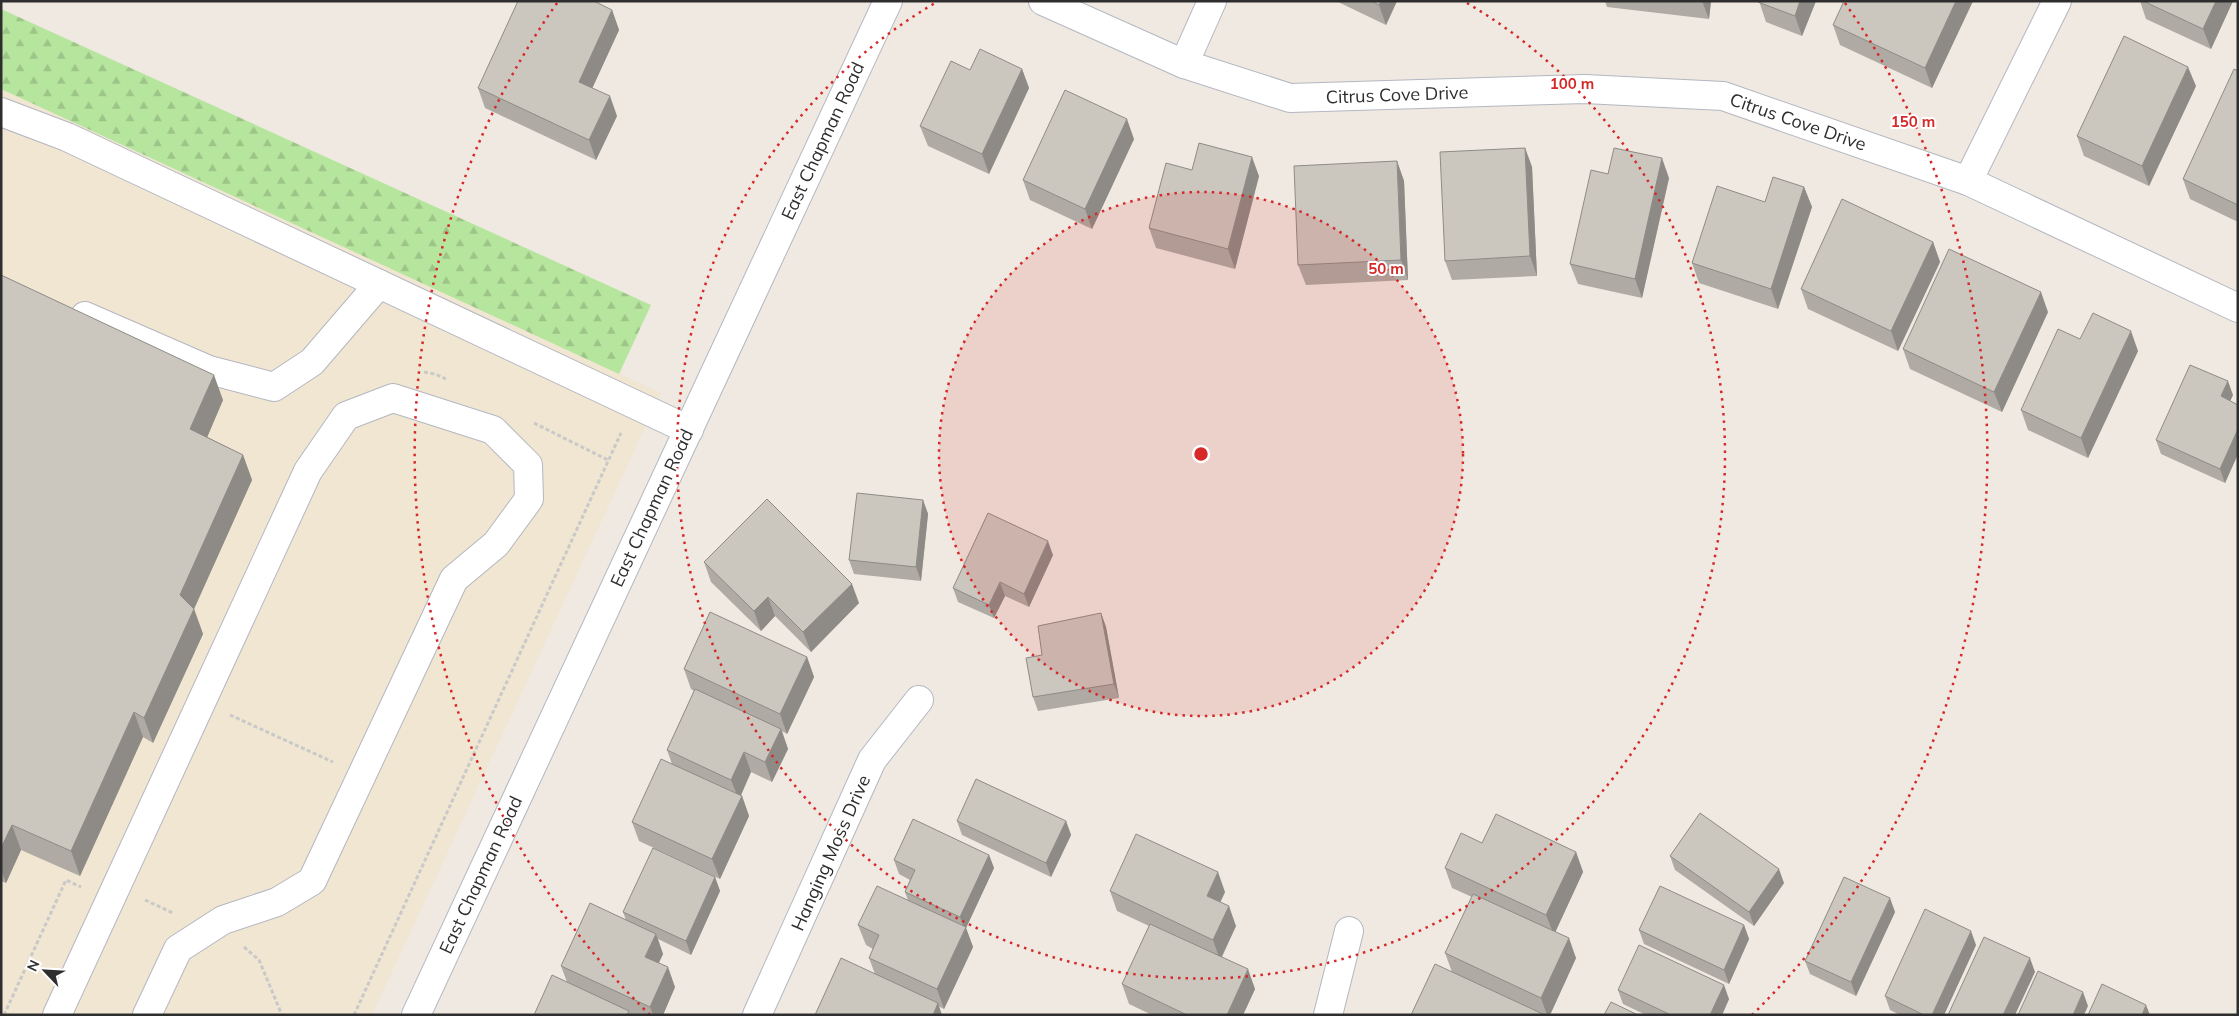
<svg xmlns="http://www.w3.org/2000/svg" width="2239" height="1016" font-family="Mulish,sans-serif">
<style>
.education{fill:#f0e6d1}
.forest{fill:url(#forest-firs)}
.lines{fill:none;stroke-linecap:round;stroke-linejoin:round}
.minor-casing{stroke:#b4b7c1;stroke-width:30}
.path{stroke:#c9c9c9;stroke-width:3;stroke-dasharray:4 2.5;stroke-linecap:butt}
.minor{stroke:#fff;stroke-width:28}
.wall{fill:#afaba4}
.shaded-wall{fill:#8e8b86}
.building{fill:#cbc7bf;stroke:#8e8b86}
.ring{fill:none;stroke:#d62828;stroke-width:2.5;stroke-dasharray:2.5 5}
.labels{text-anchor:middle;stroke-width:4;stroke-linejoin:round;paint-order:stroke}
.street-label{font-size:18px;fill:#2e2e2e;stroke:#fff}
.centre{fill:#d62828;stroke:#fff;stroke-width:2.5}
.ring-label{font-size:15px;text-anchor:middle;font-weight:bold;fill:#d62828;stroke:#fff;stroke-width:4;stroke-linejoin:round;paint-order:stroke}
</style>
<defs>
<pattern id="forest-firs" width="22" height="20" patternUnits="userSpaceOnUse" patternTransform="scale(1.25)"><rect width="22" height="20" fill="#b6e59e"/><path d="M5 1l3.5 6h-7zM16 11l3.5 6h-7z" fill="#9dc588"/></pattern>
</defs>
<rect width="100%" height="100%" fill="#efe9e1"/>
<polygon class="education" points="1,89 661,393 372,1015 1,1015"/>
<polygon class="forest" points="1,9 651,305 619,374 1,89"/>
<g class="lines">
<defs>
<g id="minor">
<polyline points="1043,1 1184,64 1290,98 1585,89 1723,96 1968,181 2238,308"/>
<polyline points="1184,64 1212,1"/>
<polyline points="1,112 67,137 689,430"/>
<polyline points="1968,181 2057,1"/>
<polyline points="85,316 209,370 274,387 312,362 379,284"/>
<polyline points="57,1015 308,471 346,416 393,398 493,430 528,465 529,499 496,544 454,579 312,881 277,902 223,920 178,949 147,1015"/>
<polyline points="416,1015 888,1"/>
<polyline points="757,1015 872,760 919,700"/>
<polyline points="1328,1015 1349,931"/>
</g>
</defs>
<use href="#minor" class="minor-casing"/>
<g class="path">
<polyline points="424,372 435,374 446,379"/>
<polyline points="534,423 608,460"/>
<polyline points="230,715 333,762"/>
<polyline points="145,900 173,913"/>
<polyline points="244,947 259,960 282,1015"/>
<polyline points="4,1015 66,880 81,887"/>
<polyline points="354,1015 621,433"/>
</g>
<use href="#minor" class="minor"/>
</g>
<g class="wall">
<polygon points="1336,1 1397,1 1386,25"/>
<polygon points="1605,1 1711,1 1709,19 1607,7"/>
<polygon points="1759,1 1816,1 1802,36 1766,22"/>
<polygon points="1973,1 1932,88 1840,45 1833,25"/>
<polygon points="2140,1 2233,1 2211,49 2146,19"/>
<polygon points="612,10 619,30 592,88 617,116 596,160 485,108 478,88"/>
<polygon points="1022,69 1029,88 989,174 928,146 920,126 970,70"/>
<polygon points="2238,71 2238,222 2190,199 2183,179"/>
<polygon points="2196,86 2149,186 2084,156 2077,136"/>
<polygon points="1134,139 1092,229 1030,200 1023,180"/>
<polygon points="1525,148 1532,167 1537,276 1452,280 1445,261"/>
<polygon points="1397,161 1404,181 1408,280 1306,285 1298,265"/>
<polygon points="1192,170 1259,176 1235,269 1156,248 1149,228"/>
<polygon points="1608,174 1669,178 1642,298 1578,284 1570,264"/>
<polygon points="1804,187 1812,207 1778,309 1699,283 1692,263 1765,202"/>
<polygon points="1933,242 1940,262 1898,351 1808,309 1801,289"/>
<polygon points="1,275 223,400 207,437 243,455 252,480 194,609 203,634 153,743 143,737 80,876 21,850 6,883 1,881"/>
<polygon points="2048,312 2002,412 1910,369 1903,349"/>
<polygon points="2080,339 2138,351 2088,458 2028,430 2021,410"/>
<polygon points="2233,395 2230,401 2238,405 2238,454 2225,483 2161,454 2156,440"/>
<polygon points="923,500 928,514 921,581 854,574 849,560"/>
<polygon points="1053,555 1029,607 1005,596 994,618 958,602 953,588"/>
<polygon points="704,562 859,603 811,652 775,616 761,631 711,582"/>
<polygon points="1101,613 1106,627 1119,698 1038,711 1033,697 1042,655"/>
<polygon points="807,657 814,677 787,734 782,731 788,749 772,782 751,772 740,796 742,796 749,816 720,879 639,841 632,822 672,764 667,750 694,691 691,689 684,669"/>
<polygon points="957,821 1066,821 1071,835 1051,877 962,835"/>
<polygon points="1482,843 1576,852 1583,872 1555,932 1576,958 1550,1015 1411,1015 1452,972 1445,953 1472,897 1452,888 1445,868"/>
<polygon points="989,855 994,868 966,928 973,947 944,1009 875,974 869,958 873,949 866,945 858,925 908,900 905,892 910,880 899,874 894,860"/>
<polygon points="1670,856 1784,883 1754,926 1675,870"/>
<polygon points="715,877 720,891 691,955 658,939 663,954 659,963 675,987 663,1015 534,1015 567,982 561,966 626,920 623,912"/>
<polygon points="1110,891 1225,892 1220,902 1236,926 1222,957 1255,989 1243,1015 1152,1015 1129,1004 1122,984 1149,926 1117,911"/>
<polygon points="1895,912 1856,996 1810,974 1805,961"/>
<polygon points="1744,925 1749,939 1729,984 1644,944 1639,930"/>
<polygon points="1976,945 1944,1015 1900,1015 1890,1010 1885,996"/>
<polygon points="1618,990 1729,999 1722,1015 1646,1015 1623,1004"/>
</g>
<g class="shaded-wall">
<polygon points="1381,1 1397,1 1386,25 1379,5"/>
<polygon points="1702,1 1711,1 1709,19"/>
<polygon points="1800,1 1816,1 1802,36 1795,16"/>
<polygon points="1956,1 1973,1 1932,88 1925,68"/>
<polygon points="2216,1 2233,1 2211,49 2203,29"/>
<polygon points="612,10 619,30 586,102 579,82"/>
<polygon points="2188,67 2196,86 2149,186 2142,166"/>
<polygon points="1022,69 1029,88 989,174 982,154"/>
<polygon points="610,96 617,116 596,160 589,140"/>
<polygon points="1127,119 1134,139 1092,229 1085,209"/>
<polygon points="1525,148 1532,167 1537,276 1530,256"/>
<polygon points="1252,157 1259,176 1235,269 1228,249"/>
<polygon points="1662,158 1669,178 1642,298 1635,279"/>
<polygon points="1397,161 1404,181 1408,280 1401,260"/>
<polygon points="1804,187 1812,207 1778,309 1771,289"/>
<polygon points="1933,242 1940,262 1898,351 1891,331"/>
<polygon points="2041,292 2048,312 2002,412 1994,392"/>
<polygon points="2131,331 2138,351 2088,458 2081,438"/>
<polygon points="214,375 223,400 200,454 190,429"/>
<polygon points="2228,381 2233,395 2226,410 2221,396"/>
<polygon points="2238,429 2238,454 2225,483 2220,469"/>
<polygon points="243,455 252,480 194,609 203,634 153,743 144,718 180,595"/>
<polygon points="923,500 928,514 921,581 916,567"/>
<polygon points="1048,541 1053,555 1029,607 1024,594"/>
<polygon points="1000,582 1005,596 994,618 989,605"/>
<polygon points="852,584 859,603 811,652 803,632"/>
<polygon points="768,597 775,616 761,631 754,611"/>
<polygon points="1101,613 1106,627 1119,698 1114,684"/>
<polygon points="807,657 814,677 787,734 780,714"/>
<polygon points="134,712 143,737 80,876 71,851"/>
<polygon points="781,729 788,749 772,782 765,762"/>
<polygon points="744,752 751,772 739,800 731,780"/>
<polygon points="742,796 749,816 720,879 712,859"/>
<polygon points="1066,821 1071,835 1051,877 1046,863"/>
<polygon points="12,825 21,850 6,883 1,870 1,848"/>
<polygon points="1576,852 1583,872 1554,935 1546,915"/>
<polygon points="989,855 994,868 966,928 973,947 944,1009 937,989 965,930 960,917"/>
<polygon points="1779,869 1784,883 1754,926 1749,912"/>
<polygon points="1218,872 1225,892 1214,916 1207,896"/>
<polygon points="715,877 720,891 691,955 686,941"/>
<polygon points="1890,898 1895,912 1856,996 1851,982"/>
<polygon points="1229,906 1236,926 1220,960 1213,940"/>
<polygon points="1744,925 1749,939 1729,984 1724,970"/>
<polygon points="1971,931 1976,945 1944,1015 1932,1015"/>
<polygon points="656,934 663,954 652,976 645,957"/>
<polygon points="1569,938 1576,958 1550,1015 1547,1015 1541,998"/>
<polygon points="2030,958 2035,972 2015,1015 2003,1015"/>
<polygon points="668,967 675,987 663,1015 653,1015 650,1007"/>
<polygon points="1248,969 1255,989 1243,1015 1227,1015"/>
<polygon points="1724,985 1729,999 1722,1015 1710,1015"/>
<polygon points="2083,992 2088,1006 2084,1015 2073,1015"/>
<polygon points="938,1003 942,1015 933,1015"/>
<polygon points="2146,1005 2150,1015 2142,1015"/>
</g>
<g class="building">
<polygon points="518,1 594,1 612,10 579,82 610,96 589,140 478,88"/>
<polygon points="1371,1 1381,1 1379,5"/>
<polygon points="1759,1 1800,1 1795,16 1758,2"/>
<polygon points="1844,1 1956,1 1925,68 1833,25"/>
<polygon points="2143,1 2216,1 2203,29"/>
<polygon points="2124,36 2188,67 2142,166 2077,136"/>
<polygon points="980,49 1022,69 982,154 920,126 951,61 970,70"/>
<polygon points="2234,69 2238,71 2238,205 2183,179"/>
<polygon points="1065,90 1127,119 1085,209 1023,180"/>
<polygon points="1199,143 1252,157 1228,249 1149,228 1166,163 1192,170"/>
<polygon points="1525,148 1530,256 1445,261 1440,152"/>
<polygon points="1614,148 1662,158 1635,279 1570,264 1591,170 1608,174"/>
<polygon points="1397,161 1401,260 1298,265 1294,166"/>
<polygon points="1773,177 1804,187 1771,289 1692,263 1717,186 1765,202"/>
<polygon points="1842,199 1933,242 1891,331 1801,289"/>
<polygon points="1949,249 2041,292 1994,392 1903,349"/>
<polygon points="1,275 214,375 190,429 243,455 180,595 194,609 144,718 134,712 71,851 12,825 1,848"/>
<polygon points="2093,313 2131,331 2081,438 2021,410 2058,329 2080,339"/>
<polygon points="2190,365 2228,381 2221,396 2238,405 2238,429 2220,469 2156,440"/>
<polygon points="857,493 923,500 916,567 849,560"/>
<polygon points="767,499 852,584 803,632 768,597 754,611 704,562"/>
<polygon points="988,513 1048,541 1024,594 1000,582 989,605 953,588"/>
<polygon points="710,612 807,657 780,714 684,669"/>
<polygon points="1101,613 1114,684 1033,697 1026,658 1042,655 1038,626"/>
<polygon points="695,689 781,729 765,762 744,752 731,780 667,750"/>
<polygon points="661,759 742,796 712,859 632,822"/>
<polygon points="976,779 1066,821 1046,863 957,821"/>
<polygon points="1700,813 1779,869 1749,912 1670,856"/>
<polygon points="1496,814 1576,852 1546,915 1445,868 1461,833 1482,843"/>
<polygon points="913,819 989,855 960,917 905,892 915,870 894,860"/>
<polygon points="1136,834 1218,872 1207,896 1229,906 1213,940 1110,891"/>
<polygon points="653,848 715,877 686,941 623,912"/>
<polygon points="1844,877 1890,898 1851,982 1805,961"/>
<polygon points="877,886 966,927 937,989 869,958 879,935 858,925"/>
<polygon points="1660,886 1744,925 1724,970 1639,930"/>
<polygon points="1473,894 1569,938 1541,998 1445,953"/>
<polygon points="590,903 656,934 645,957 668,967 650,1007 561,966"/>
<polygon points="1925,909 1971,931 1932,1015 1924,1015 1885,996"/>
<polygon points="1150,924 1248,969 1227,1015 1187,1015 1122,984"/>
<polygon points="1984,937 2030,958 2003,1015 1948,1015"/>
<polygon points="1639,945 1724,985 1710,1015 1671,1015 1618,990"/>
<polygon points="841,958 938,1003 933,1015 815,1015"/>
<polygon points="1435,964 1545,1015 1411,1015"/>
<polygon points="2038,971 2083,992 2073,1015 2018,1015"/>
<polygon points="552,975 629,1011 627,1015 534,1015"/>
<polygon points="2102,984 2146,1005 2142,1015 2088,1015"/>
<polygon points="1611,1002 1638,1015 1604,1015"/>
</g>
<circle cx="1201" cy="454" r="262" fill="#d62828" fill-opacity=".12"/>
<g class="ring">
<circle cx="1201" cy="454" r="262"/>
<path d="M1467 3A524 524 0 1 1 935 3"/>
<path d="M650 1015A786 786 0 0 1 557 3M1845 3A786 786 0 0 1 1752 1015"/>
</g>
<g class="labels">
<g class="street-label">
<text transform="translate(1397 95) rotate(-2)" y="6">Citrus Cove Drive</text>
<text transform="translate(1798 122) rotate(19)" y="6">Citrus Cove Drive</text>
<text transform="translate(823 141) rotate(-65)" y="6">East Chapman Road</text>
<text transform="translate(652 508) rotate(-65)" y="6">East Chapman Road</text>
<text transform="translate(831 853) rotate(-66)" y="6">Hanging Moss Drive</text>
<text transform="translate(481 875) rotate(-65)" y="6">East Chapman Road</text>
</g>
</g>
<circle cx="1201" cy="454" r="8" class="centre"/>
<g class="ring-label">
<text x="1572" y="89">100 m</text>
<text x="1913" y="127">150 m</text>
<text x="1386" y="274">50 m</text>
</g>
<rect width="2239" height="1016" fill="none" stroke="#2e2e2e" stroke-width="5"/>
<g transform="translate(45 971) rotate(295)" stroke="#ffffff" stroke-width="4" paint-order="stroke">
<path d="M0-4L9 19L0 12L-9 19Z" fill="#2e2e2e"/>
<text y="-8" font-size="14" font-weight="bold" text-anchor="middle" fill="#2e2e2e">N</text>
</g>
</svg>
